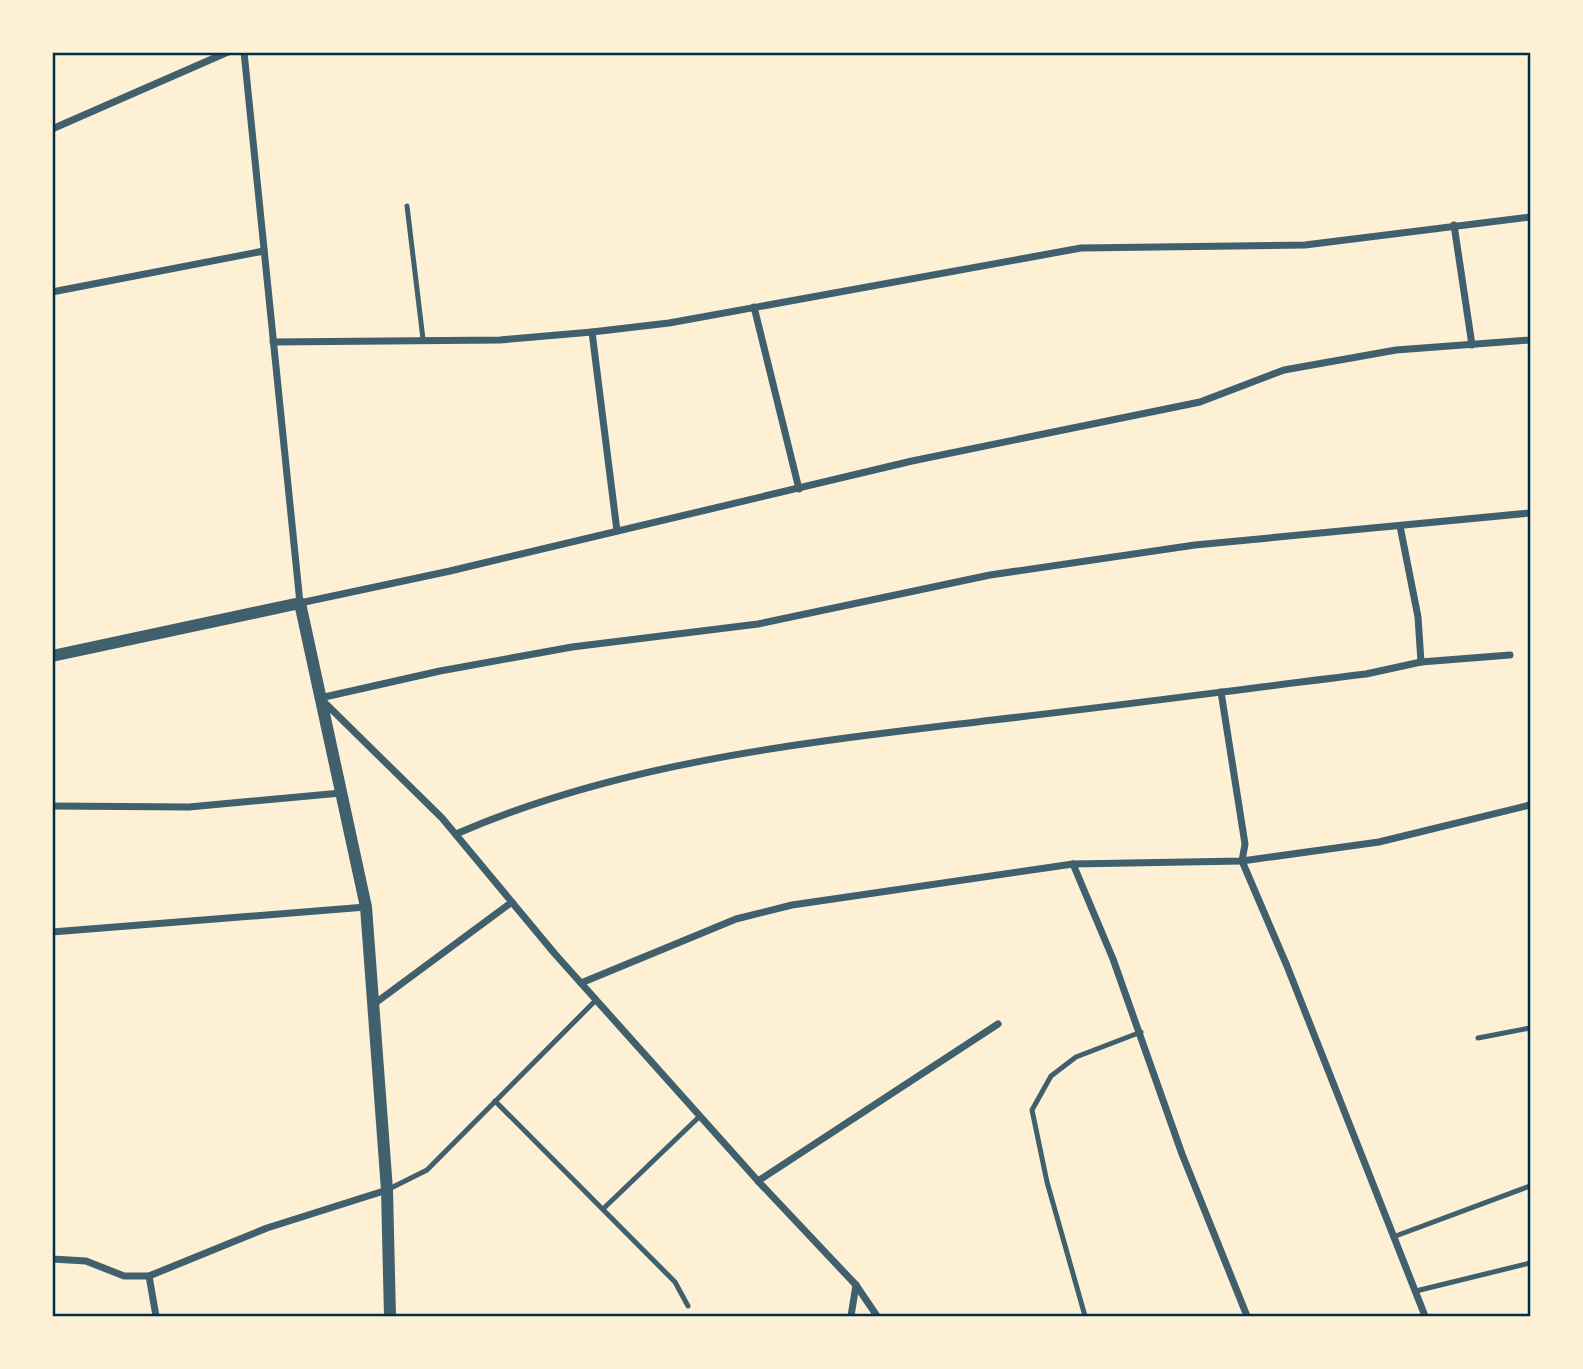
<svg xmlns="http://www.w3.org/2000/svg" width="1583" height="1369" font-family="'Libre Baskerville',serif">
<style>
.lines{fill:none;stroke-linecap:round;stroke-linejoin:round}
.service{stroke:#3f606c;stroke-width:5}
.minor{stroke:#3f606c;stroke-width:7}
.tertiary{stroke:#3f606c;stroke-width:12}
.neatline{fill:none;stroke:#003049;stroke-width:2.5}
</style>
<rect width="100%" height="100%" fill="#fdf0d5"/>
<g class="lines">
<g class="service">
<polyline points="407,206 423,339"/>
<polyline points="1478,1038 1530,1028"/>
<polyline points="495,1101 675,1282 688,1306"/>
<polyline points="389,1189 427,1170 596,1000"/>
<polyline points="603,1209 700,1116"/>
<polyline points="1393,1237 1530,1186"/>
<polyline points="1416,1291 1530,1263"/>
<polyline points="1085,1316 1047,1182 1032,1110 1051,1076 1076,1057 1141,1032"/>
</g>
<g class="minor">
<polyline points="244,52 300,603 450,571 912,461 1200,402 1284,370 1396,350 1530,340"/>
<polyline points="52,129 228,52"/>
<polyline points="1454,225 1472,345"/>
<polyline points="52,292 264,251"/>
<polyline points="754,307 799,489"/>
<polyline points="592,332 617,531"/>
<polyline points="273,342 500,340 592,332 669,323 1081,248 1305,245 1530,217"/>
<polyline points="1421,662 1510,655"/>
<polyline points="1221,692 1245,844 1242,861 1287,966 1425,1316"/>
<polyline points="320,698 440,671 572,647 758,624 990,575 1195,545 1530,513"/>
<polyline points="323,701 442,818 555,954 758,1181 856,1285 877,1316"/>
<polyline points="52,806 189,807 341,793"/>
<path d="M 456,834 C 626,760 811,742 993,720 C 1117,706 1242,689 1366,674 L 1421,662 L 1418,617 L 1400,526"/>
<polyline points="1073,864 1113,959 1182,1154 1247,1316"/>
<polyline points="52,932 366,907"/>
<polyline points="581,983 736,919 792,905 1073,864 1242,861 1379,842 1530,805"/>
<polyline points="374,1004 512,902"/>
<polyline points="758,1181 998,1024"/>
<polyline points="52,1259 86,1261 124,1276 149,1276 267,1228 387,1190"/>
<polyline points="149,1276 156,1316"/>
<polyline points="851,1316 856,1285"/>
</g>
<polyline class="tertiary" points="52,656 300,603 366,907 387,1190 390,1316"/>
</g>
<rect width="1583" height="1369" fill="none" stroke="#fdf0d5" stroke-width="108"/>
<rect x="54" y="54" width="1475" height="1261" class="neatline"/>
</svg>
